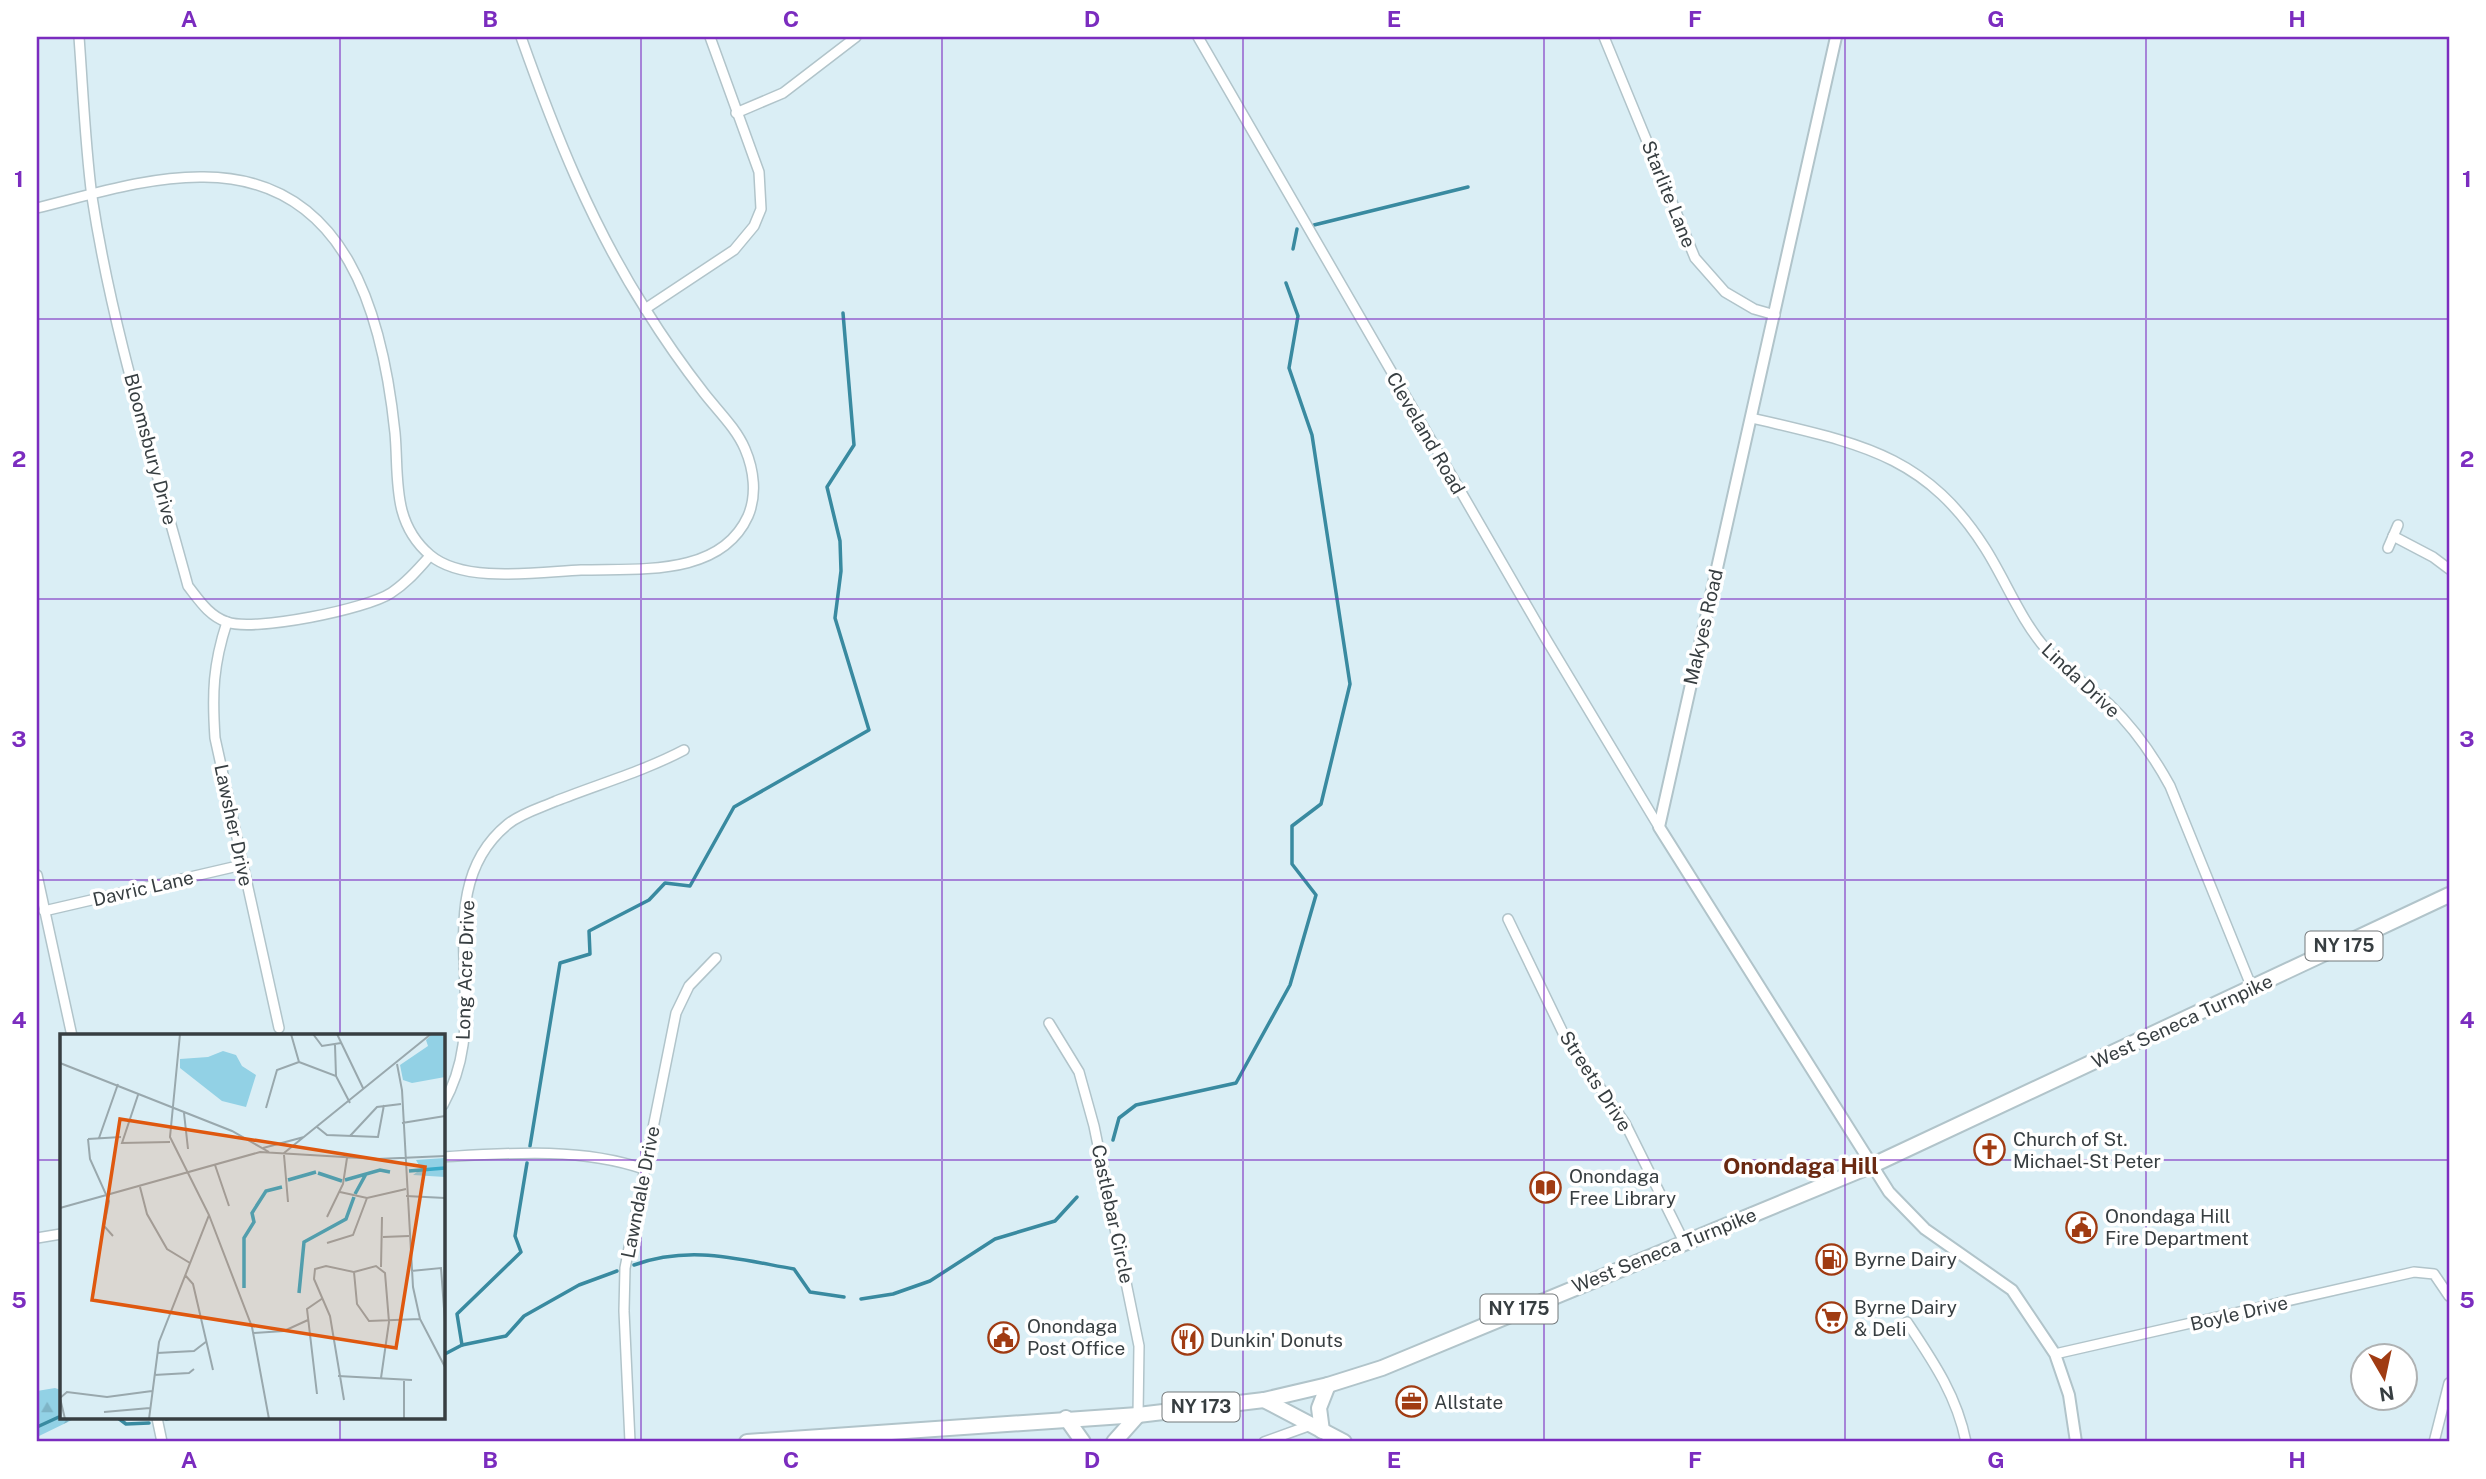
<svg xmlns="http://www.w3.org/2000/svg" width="2486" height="1479" font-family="'Public Sans',sans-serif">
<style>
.forest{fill:url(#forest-firs)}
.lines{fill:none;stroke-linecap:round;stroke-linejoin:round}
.stream{stroke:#398aa0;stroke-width:3.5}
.minor-casing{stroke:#b1c4ca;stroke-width:12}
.tertiary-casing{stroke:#b1c4ca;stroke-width:14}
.primary-casing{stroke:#b1c4ca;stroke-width:18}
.minor{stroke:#fff;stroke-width:9}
.tertiary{stroke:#fff;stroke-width:10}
.primary{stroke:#fff;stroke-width:14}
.grid{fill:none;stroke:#7b2cbf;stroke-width:2;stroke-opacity:0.55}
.labels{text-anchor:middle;stroke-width:7;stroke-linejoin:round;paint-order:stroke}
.shield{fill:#fff;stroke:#73787a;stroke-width:2}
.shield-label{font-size:18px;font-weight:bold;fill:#373e41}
.street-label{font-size:19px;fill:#373e41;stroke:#fff}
.poi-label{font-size:19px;fill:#373e41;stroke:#fff;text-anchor:start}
.quarter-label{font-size:23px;font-weight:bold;fill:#6a2911;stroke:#fff}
.inset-river{fill:none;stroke:#3aabc9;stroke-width:3.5}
.inset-road{fill:none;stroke:#99a8ad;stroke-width:2}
.view{fill:#df580f;fill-opacity:0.15;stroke:#df580f;stroke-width:3.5}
.inset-edge{fill:none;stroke:#373e41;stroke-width:3.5}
.neatline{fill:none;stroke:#7b2cbf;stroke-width:2.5}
.grid-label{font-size:23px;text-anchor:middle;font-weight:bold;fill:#7b2cbf}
</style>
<defs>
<pattern id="forest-firs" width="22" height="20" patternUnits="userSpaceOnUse" patternTransform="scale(1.75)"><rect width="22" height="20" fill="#92d1e5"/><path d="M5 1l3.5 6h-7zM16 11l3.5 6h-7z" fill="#7eb4c6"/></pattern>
</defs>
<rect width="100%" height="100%" fill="#daeef5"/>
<polygon class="forest" points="55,1388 61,1390 61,1418 76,1418 37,1437 37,1391"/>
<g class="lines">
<g class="stream">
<polyline points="1314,225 1468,187"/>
<polyline points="1293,249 1297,229"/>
<polyline points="1113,1140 1119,1118 1136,1105 1236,1083 1290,985 1316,895 1292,864 1292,826 1321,804 1350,684 1312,435 1289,368 1298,316 1286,283"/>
<polyline points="530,1146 560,963 590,954 589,931 649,900 665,883 690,886 734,807 869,730 835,618 841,571 840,541 827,487 854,445 843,313"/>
<path d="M 634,1265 C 690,1245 737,1259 794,1269 L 810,1292 L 844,1297"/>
<polyline points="861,1299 893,1294 930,1281 995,1239 1055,1221 1077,1197"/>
<polyline points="462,1345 457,1314 521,1252 515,1236 527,1163"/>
<polyline points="443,1355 462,1345 506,1336 524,1316 579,1285 617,1271"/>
<polyline points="118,1418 126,1424 149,1423"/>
<polyline points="166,1419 171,1418"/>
<polyline points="37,1427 61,1416"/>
</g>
<defs>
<g id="minor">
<path d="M 79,37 C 83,90 85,144 92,197 C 112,329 153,457 188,586 C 199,600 209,616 227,622 C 254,632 367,609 391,593 C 407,583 418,569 430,556"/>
<polyline points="1198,37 1546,639 1659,827"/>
<polyline points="1604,37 1695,258 1725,292 1754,309 1775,315"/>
<polyline points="736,113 783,93 856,37"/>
<path d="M 37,208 C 90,195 149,176 204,177 C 348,178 383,317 395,433 C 399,477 391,522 430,555 C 464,584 539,572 581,570 C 636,568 720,578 748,516 C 757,495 754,470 745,449 C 736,428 718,411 704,393 C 683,366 664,339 646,310 C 591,224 555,133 521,37"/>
<polyline points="645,309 734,250 754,226 761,209 759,172 710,37"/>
<path d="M 1752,418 C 1855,443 1924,452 1985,548 C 2006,581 2020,619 2046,649 C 2064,670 2089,686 2110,705 C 2135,729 2153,755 2170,786 L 2252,988"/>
<polyline points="2393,536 2433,557 2449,569"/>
<polyline points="2388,548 2398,525"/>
<path d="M 227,622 C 213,665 212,693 215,738 L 279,1028"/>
<polyline points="37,875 72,1036"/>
<polyline points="44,911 242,865"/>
<polyline points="1508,919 1566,1039 1625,1123 1684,1242"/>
<polyline points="1049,1023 1079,1072 1094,1126 1139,1346 1138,1415"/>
<path d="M 443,1105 C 453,1087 460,1067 463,1045 C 474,971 439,880 508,824 C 522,813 540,808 556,801 C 599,784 644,771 684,750"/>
<path d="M 443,1157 C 508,1153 581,1147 644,1169"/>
<polyline points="37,1238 61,1234"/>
<path d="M 1907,1322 C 1933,1361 1957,1396 1966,1442"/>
<polyline points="2055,1354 2414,1272 2434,1274 2449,1296"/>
<polyline points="157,1418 162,1442"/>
<polyline points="630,1442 624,1311 625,1268 676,1013 689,986 716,958"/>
<polyline points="1264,1442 1311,1425"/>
<polyline points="2434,1442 2449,1383"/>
</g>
<polyline id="tertiary" points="1836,37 1659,827 1889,1192 1925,1229 2012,1290 2055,1354 2069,1395 2076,1442"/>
<g id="primary">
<polyline points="1264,1400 1344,1442"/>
<polyline points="1066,1418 1083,1442"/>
<polyline points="1322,1431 1319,1408 1328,1385"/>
<polyline points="747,1442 1138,1415 1264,1400 1328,1385 1382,1368 1873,1165 2449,895"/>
<polyline points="1114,1442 1138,1415"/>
</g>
</defs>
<use href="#minor" class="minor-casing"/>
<use href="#tertiary" class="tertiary-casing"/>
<use href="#primary" class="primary-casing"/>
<use href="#minor" class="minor"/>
<use href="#tertiary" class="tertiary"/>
<use href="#primary" class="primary"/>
</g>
<path class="grid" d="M 340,37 L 340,1036M 641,37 L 641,1442M 942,37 L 942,1442M 1243,37 L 1243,1442M 1544,37 L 1544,1442M 1845,37 L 1845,1442M 2146,37 L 2146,1442M 37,319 L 2449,319M 37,599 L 2449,599M 37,880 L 2449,880M 37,1160 L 61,1160M 443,1160 L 2449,1160M 340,1418 L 340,1442"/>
<defs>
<symbol id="church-ring" viewBox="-11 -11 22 22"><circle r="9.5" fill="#fff" stroke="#a03b12" stroke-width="1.5"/><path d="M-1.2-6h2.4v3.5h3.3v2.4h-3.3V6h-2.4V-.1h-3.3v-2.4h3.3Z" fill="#a03b12"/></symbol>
<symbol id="library-ring" viewBox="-11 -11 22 22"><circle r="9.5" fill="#fff" stroke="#a03b12" stroke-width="1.5"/><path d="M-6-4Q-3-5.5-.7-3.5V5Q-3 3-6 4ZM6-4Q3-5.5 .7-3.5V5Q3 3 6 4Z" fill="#a03b12"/></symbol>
<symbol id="civic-ring" viewBox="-11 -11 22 22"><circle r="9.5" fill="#fff" stroke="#a03b12" stroke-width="1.5"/><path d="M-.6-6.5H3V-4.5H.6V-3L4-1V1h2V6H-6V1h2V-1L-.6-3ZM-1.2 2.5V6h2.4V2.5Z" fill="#a03b12"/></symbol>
<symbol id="fuel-ring" viewBox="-11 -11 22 22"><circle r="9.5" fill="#fff" stroke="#a03b12" stroke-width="1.5"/><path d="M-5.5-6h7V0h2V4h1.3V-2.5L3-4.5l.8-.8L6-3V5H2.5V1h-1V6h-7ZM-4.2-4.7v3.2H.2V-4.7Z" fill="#a03b12"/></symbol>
<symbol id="supermarket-ring" viewBox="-11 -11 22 22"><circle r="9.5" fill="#fff" stroke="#a03b12" stroke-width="1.5"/><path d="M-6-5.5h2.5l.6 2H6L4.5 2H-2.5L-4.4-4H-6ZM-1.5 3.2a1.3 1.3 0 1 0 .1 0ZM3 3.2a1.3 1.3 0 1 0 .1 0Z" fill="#a03b12"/></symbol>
<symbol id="restaurant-ring" viewBox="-11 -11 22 22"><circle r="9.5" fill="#fff" stroke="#a03b12" stroke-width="1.5"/><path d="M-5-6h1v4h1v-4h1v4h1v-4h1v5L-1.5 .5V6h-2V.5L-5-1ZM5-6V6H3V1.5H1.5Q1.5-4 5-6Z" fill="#a03b12"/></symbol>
<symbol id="office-ring" viewBox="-11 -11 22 22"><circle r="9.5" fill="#fff" stroke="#a03b12" stroke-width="1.5"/><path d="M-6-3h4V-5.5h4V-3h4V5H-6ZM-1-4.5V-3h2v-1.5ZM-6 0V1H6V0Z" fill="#a03b12"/></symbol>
</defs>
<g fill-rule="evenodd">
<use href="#church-ring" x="1972" y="1132" width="35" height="35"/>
<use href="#library-ring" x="1528" y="1170" width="35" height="35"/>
<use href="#civic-ring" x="2064" y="1210" width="35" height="35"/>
<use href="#fuel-ring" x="1814" y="1242" width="35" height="35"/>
<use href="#supermarket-ring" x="1814" y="1300" width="35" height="35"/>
<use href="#civic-ring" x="986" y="1320" width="35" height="35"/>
<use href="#restaurant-ring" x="1170" y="1322" width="35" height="35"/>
<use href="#office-ring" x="1394" y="1384" width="35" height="35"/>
</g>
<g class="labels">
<g class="shield">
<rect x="2305.5" y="931.5" width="77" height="29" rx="5"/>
<rect x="1480.5" y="1294.5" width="77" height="29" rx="5"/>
<rect x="1162.5" y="1392.5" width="77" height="29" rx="5"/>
</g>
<g class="shield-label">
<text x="2344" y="952">NY 175</text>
<text x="1519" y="1315">NY 175</text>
<text x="1201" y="1413">NY 173</text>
</g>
<g class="street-label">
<text transform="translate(1669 194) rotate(68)" y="7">Starlite Lane</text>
<text transform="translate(1426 433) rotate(60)" y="7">Cleveland Road</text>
<text transform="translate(151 449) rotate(75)" y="7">Bloomsbury Drive</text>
<text transform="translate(1703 627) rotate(-77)" y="7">Makyes Road</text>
<text transform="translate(2081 680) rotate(43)" y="7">Linda Drive</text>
<text transform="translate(234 825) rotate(78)" y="7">Lawsher Drive</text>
<text transform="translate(143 888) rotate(-13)" y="7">Davric Lane</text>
<text transform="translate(465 970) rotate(-88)" y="7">Long Acre Drive</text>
<text transform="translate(2182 1021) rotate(-25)" y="7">West Seneca Turnpike</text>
<text transform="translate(1596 1081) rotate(57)" y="7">Streets Drive</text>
<text transform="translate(640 1192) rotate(-79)" y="7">Lawndale Drive</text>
<text transform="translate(1113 1214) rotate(78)" y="7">Castlebar Circle</text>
<text transform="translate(1664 1250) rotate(-22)" y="7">West Seneca Turnpike</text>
<text transform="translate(2239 1313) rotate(-13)" y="7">Boyle Drive</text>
</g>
<g class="poi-label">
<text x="2013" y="1146">Church of St.<tspan x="2013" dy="22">Michael-St Peter</tspan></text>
<text x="1569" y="1183">Onondaga<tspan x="1569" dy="22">Free Library</tspan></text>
<text x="2105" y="1223">Onondaga Hill<tspan x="2105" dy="22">Fire Department</tspan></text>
<text x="1854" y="1266">Byrne Dairy</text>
<text x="1854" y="1314">Byrne Dairy<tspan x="1854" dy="22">&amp; Deli</tspan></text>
<text x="1027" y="1333">Onondaga<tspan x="1027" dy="22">Post Office</tspan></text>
<text x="1210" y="1347">Dunkin' Donuts</text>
<text x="1434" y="1409">Allstate</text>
</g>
<g class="quarter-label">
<text x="1801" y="1174">Onondaga Hill</text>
</g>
</g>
<g transform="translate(60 1034)">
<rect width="385" height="385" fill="#daeef5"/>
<path d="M 372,0 L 384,0 L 385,43 L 352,49 L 343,46 L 340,31 L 368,12 L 366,6 ZM 385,124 L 385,143 L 353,141 L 361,135 L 356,126 Z" fill="#92d1e5"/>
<path d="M 163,17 L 176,21 L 182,32 L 196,41 L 186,73 L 162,67 L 120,34 L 120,25 L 148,23 Z" fill="#92d1e5"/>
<path class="inset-river" d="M 349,137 L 385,134M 258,139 L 282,147M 228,146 L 256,138M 285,146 L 320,136 L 330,138M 295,160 L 306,140M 184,254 L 184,204 L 194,188 L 192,179 L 206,157 L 222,153M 239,259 L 244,208 L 286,185 L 294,163"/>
<path class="inset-road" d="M 231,0 L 239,28M 253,0 L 262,12 L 281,9M 277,0 L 303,54M 275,11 L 276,42M 239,28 L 276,42 L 290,69M 0,29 L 172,97 L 209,118M 337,30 L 342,56 L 353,253 L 360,285 L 385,333M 78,61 L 62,109 L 110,108M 206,74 L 217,36 L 239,28M 124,79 L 128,115M 342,89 L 385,82M 257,93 L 267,101 L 318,103 L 324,71M 290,102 L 317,73 L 341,70M 39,104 L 58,50M 28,105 L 30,125 L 49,167 L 44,192 L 53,202M 28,105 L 61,103M 203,114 L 244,103M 224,119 L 371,0M 224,121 L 228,168M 155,131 L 169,172M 80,153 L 87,180 L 107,215 L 130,229M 280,158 L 307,164 L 346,155M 346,162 L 385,164M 0,174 L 200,118 L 317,125 L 385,122M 149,181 L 192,293 L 209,385M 267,183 L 283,150 L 287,124M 323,203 L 349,202M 267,209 L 293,201 L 307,164M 321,233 L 322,183M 351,237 L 381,234 L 385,288M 294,238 L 316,232 L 325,239 L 329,288 L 321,344M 125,241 L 133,250 L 153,336M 194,299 L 224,297 L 248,286M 97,319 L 134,317 L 147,307M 94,341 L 129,339 L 134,335M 278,342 L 352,346M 344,347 L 344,385M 257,360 L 247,275 L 263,264M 284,366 L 270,282 L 254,245 L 255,235 L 266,232 L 294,238 L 297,270 L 309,287 L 360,285M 44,378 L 90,374M 5,385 L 0,364 L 7,358 L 47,363 L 92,357M 89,385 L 99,308 L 149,181 L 110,103 L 120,0"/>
<path class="view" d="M 60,85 L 365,133 L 336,314 L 32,266 Z"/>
<rect width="385" height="385" class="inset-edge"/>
</g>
<rect width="2486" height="1479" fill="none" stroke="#ffffff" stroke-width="77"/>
<g transform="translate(2384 1377) rotate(171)"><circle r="33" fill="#ffffff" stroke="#afb2b3" stroke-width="2"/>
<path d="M0-5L12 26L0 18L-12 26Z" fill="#a03b12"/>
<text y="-10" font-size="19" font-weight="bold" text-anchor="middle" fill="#373e41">N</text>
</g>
<rect x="38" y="38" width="2410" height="1402" class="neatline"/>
<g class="grid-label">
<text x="189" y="27">A</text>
<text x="490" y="27">B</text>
<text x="791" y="27">C</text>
<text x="1092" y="27">D</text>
<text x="1394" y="27">E</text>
<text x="1695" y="27">F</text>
<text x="1996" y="27">G</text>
<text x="2297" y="27">H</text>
<text x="19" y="187">1</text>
<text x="2467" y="187">1</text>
<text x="19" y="467">2</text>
<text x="2467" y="467">2</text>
<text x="19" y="747">3</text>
<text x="2467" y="747">3</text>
<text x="19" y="1028">4</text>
<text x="2467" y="1028">4</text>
<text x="19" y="1308">5</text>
<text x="2467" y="1308">5</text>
<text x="189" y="1468">A</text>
<text x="490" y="1468">B</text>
<text x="791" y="1468">C</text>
<text x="1092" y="1468">D</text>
<text x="1394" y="1468">E</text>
<text x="1695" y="1468">F</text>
<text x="1996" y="1468">G</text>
<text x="2297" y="1468">H</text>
</g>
</svg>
